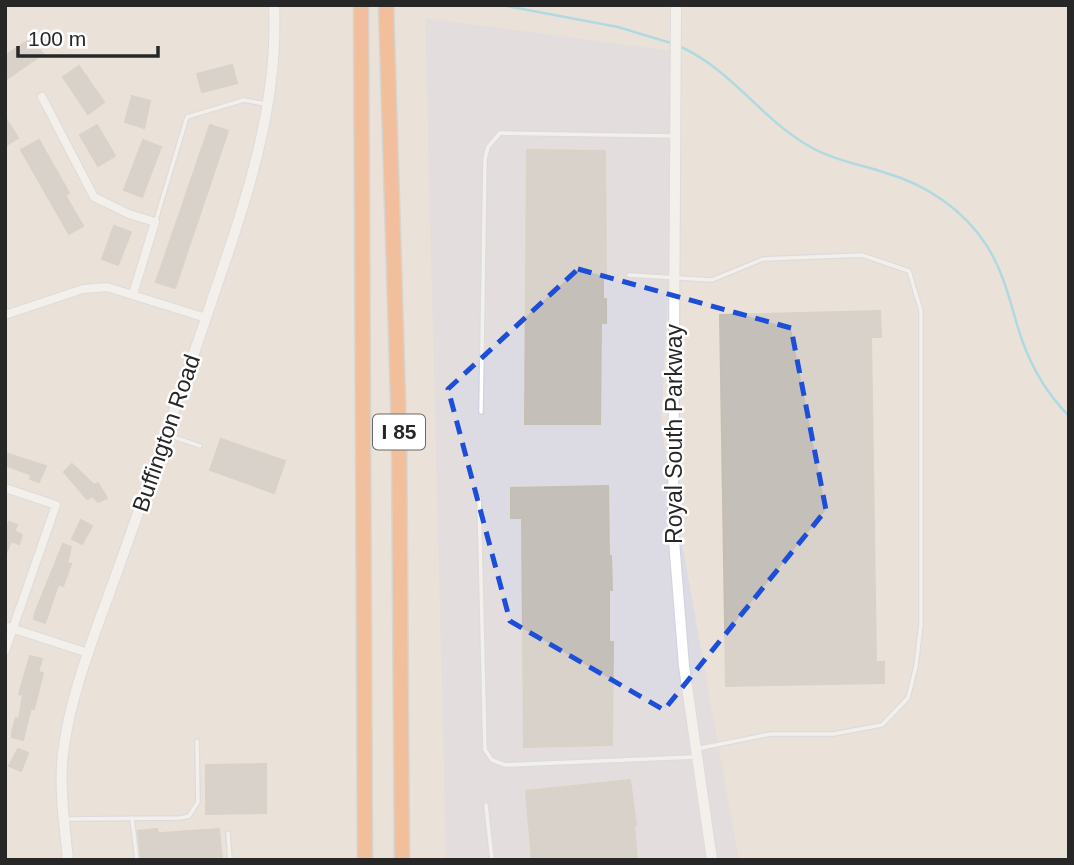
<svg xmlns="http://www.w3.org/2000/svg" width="1074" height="865" font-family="Helvetica,sans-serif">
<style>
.industrial{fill:#dcdae2}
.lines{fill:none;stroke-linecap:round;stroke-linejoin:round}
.stream{stroke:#6ccfec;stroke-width:2.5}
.building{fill:#c5bfb9;stroke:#c5beb3;stroke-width:2}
.service-casing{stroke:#ced2e1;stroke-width:6}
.minor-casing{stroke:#ced2e1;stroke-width:10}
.tertiary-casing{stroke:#ced2e1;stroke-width:12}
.motorway-casing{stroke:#c3c3c3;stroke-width:17}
.service{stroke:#fff;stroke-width:3.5}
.minor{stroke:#fff;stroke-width:8}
.tertiary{stroke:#fff;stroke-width:10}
.motorway{stroke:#fc9552;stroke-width:14}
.marked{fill:none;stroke:#1d4ed8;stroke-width:5;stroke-dasharray:14 9;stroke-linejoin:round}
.labels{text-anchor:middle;stroke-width:5;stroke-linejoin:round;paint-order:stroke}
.shield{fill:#fff;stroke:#686868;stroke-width:2}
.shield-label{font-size:21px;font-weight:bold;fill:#272727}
.street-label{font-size:23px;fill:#272727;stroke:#fff}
</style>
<rect width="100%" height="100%" fill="#eae2d9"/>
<polygon class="industrial" points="425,18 680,52 661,427 739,860 446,860"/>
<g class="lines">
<g class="stream">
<polyline points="501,5 618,27 671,43"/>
<path d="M 677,45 C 733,70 757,115 807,145 C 832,160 859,164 886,173 C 927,185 964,210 987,246 C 1006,276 1011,308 1022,340 C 1032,368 1048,395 1069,416"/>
</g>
</g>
<g class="building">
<polygon points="32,38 43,54 5,80 5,56"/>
<polygon points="232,65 237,83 202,92 197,74"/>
<polygon points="79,66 104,102 88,114 63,77"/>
<polygon points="132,96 150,101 144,128 125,122"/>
<polygon points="5,117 18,138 5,146"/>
<polygon points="97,125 115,156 98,166 80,135"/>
<polygon points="210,125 228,131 175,288 156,282"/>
<polygon points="39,140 69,193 65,195 83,226 69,234 21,150"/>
<polygon points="143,140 161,147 142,197 124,190"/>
<polygon points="527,150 605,151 606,277 603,277 603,299 606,299 606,323 601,323 600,424 525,424"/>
<polygon points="114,226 131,232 118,265 102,259"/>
<polygon points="880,311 881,337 871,337 876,662 884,662 884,683 726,686 720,315"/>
<polygon points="221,439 285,461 274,493 210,470"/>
<polygon points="5,453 46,466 39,482 30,479 32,475 5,465"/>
<polygon points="72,464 94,485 98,483 107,498 98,502 93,496 87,499 64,472"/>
<polygon points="608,486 609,556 611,556 612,590 609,590 609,642 613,642 612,745 524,747 522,518 511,518 511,488"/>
<polygon points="81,520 92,526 82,544 72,539"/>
<polygon points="9,522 17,525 14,531 22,535 19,544 11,541 6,554 5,532"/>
<polygon points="63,544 71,547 67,563 71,564 63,586 59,584 57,588 45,623 34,619 35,613"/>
<polygon points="30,656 42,659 38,672 43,673 34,709 31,708 23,740 12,737 12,732 16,718 19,719 23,695 19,694"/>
<polygon points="18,749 28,753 21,771 9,766"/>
<polygon points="266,764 266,813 206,814 206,765"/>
<polygon points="630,780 636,825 634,825 637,860 532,860 526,791"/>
<polygon points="157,829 158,833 162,833 219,829 222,860 141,860 138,831"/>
</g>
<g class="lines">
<defs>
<g id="service">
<polyline points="156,220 187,117 244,100 265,104"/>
<polyline points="629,275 712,280 763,259 862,255 909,271 921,311 921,624 916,666 908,698 882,725 833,734 770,734 696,749"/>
<polyline points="481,412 485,159 488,147 500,133 673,136"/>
<polyline points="168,435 200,446"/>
<polyline points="479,498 485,750 492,760 505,765 695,757"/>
<polyline points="486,805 492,860"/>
<polyline points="132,818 137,860"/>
<polyline points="67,819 180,818 189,816 198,802 197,741"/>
<polyline points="228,833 230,860"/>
</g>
<g id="minor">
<polyline points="42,97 94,197 129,214 155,222 133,294"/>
<polyline points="5,315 83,289 107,287 206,318"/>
<polyline points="5,488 56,505 5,651"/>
<polyline points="5,626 88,653"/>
</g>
<g id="tertiary">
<polyline points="676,5 673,528 684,666 712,860"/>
<path d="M 68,860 C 65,829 60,796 62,765 C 66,704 96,630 117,572 C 149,482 181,393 211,303 C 244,206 279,109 274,5"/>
</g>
<g id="motorway">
<polyline points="361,5 365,860"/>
<polyline points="386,5 399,432 402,860"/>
</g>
</defs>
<use href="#service" class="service-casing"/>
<use href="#minor" class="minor-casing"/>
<use href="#tertiary" class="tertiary-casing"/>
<use href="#motorway" class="motorway-casing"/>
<use href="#service" class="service"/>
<use href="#minor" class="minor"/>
<use href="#tertiary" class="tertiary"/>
<use href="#motorway" class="motorway"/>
</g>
<path d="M0 0H1074V865H0ZM 578,269 L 791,328 L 826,510 L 664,710 L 510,621 L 448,389 Z" fill="#eae2d9" fill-opacity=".55" fill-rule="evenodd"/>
<path class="marked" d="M 578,269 L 791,328 L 826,510 L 664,710 L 510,621 L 448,389 Z"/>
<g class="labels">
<rect class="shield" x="373" y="414.5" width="52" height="35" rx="5"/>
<g class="shield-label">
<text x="399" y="439">I 85</text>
</g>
<g class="street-label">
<text transform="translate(166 433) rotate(-71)" y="8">Buffington Road</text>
<text transform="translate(674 434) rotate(-90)" y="8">Royal South Parkway</text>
</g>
</g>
<rect width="1074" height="865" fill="none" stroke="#272727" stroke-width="14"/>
<path d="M18 46v10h140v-10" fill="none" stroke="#272727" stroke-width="3.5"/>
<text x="28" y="46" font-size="21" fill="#272727" stroke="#ffffff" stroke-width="5" paint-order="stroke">100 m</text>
</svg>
